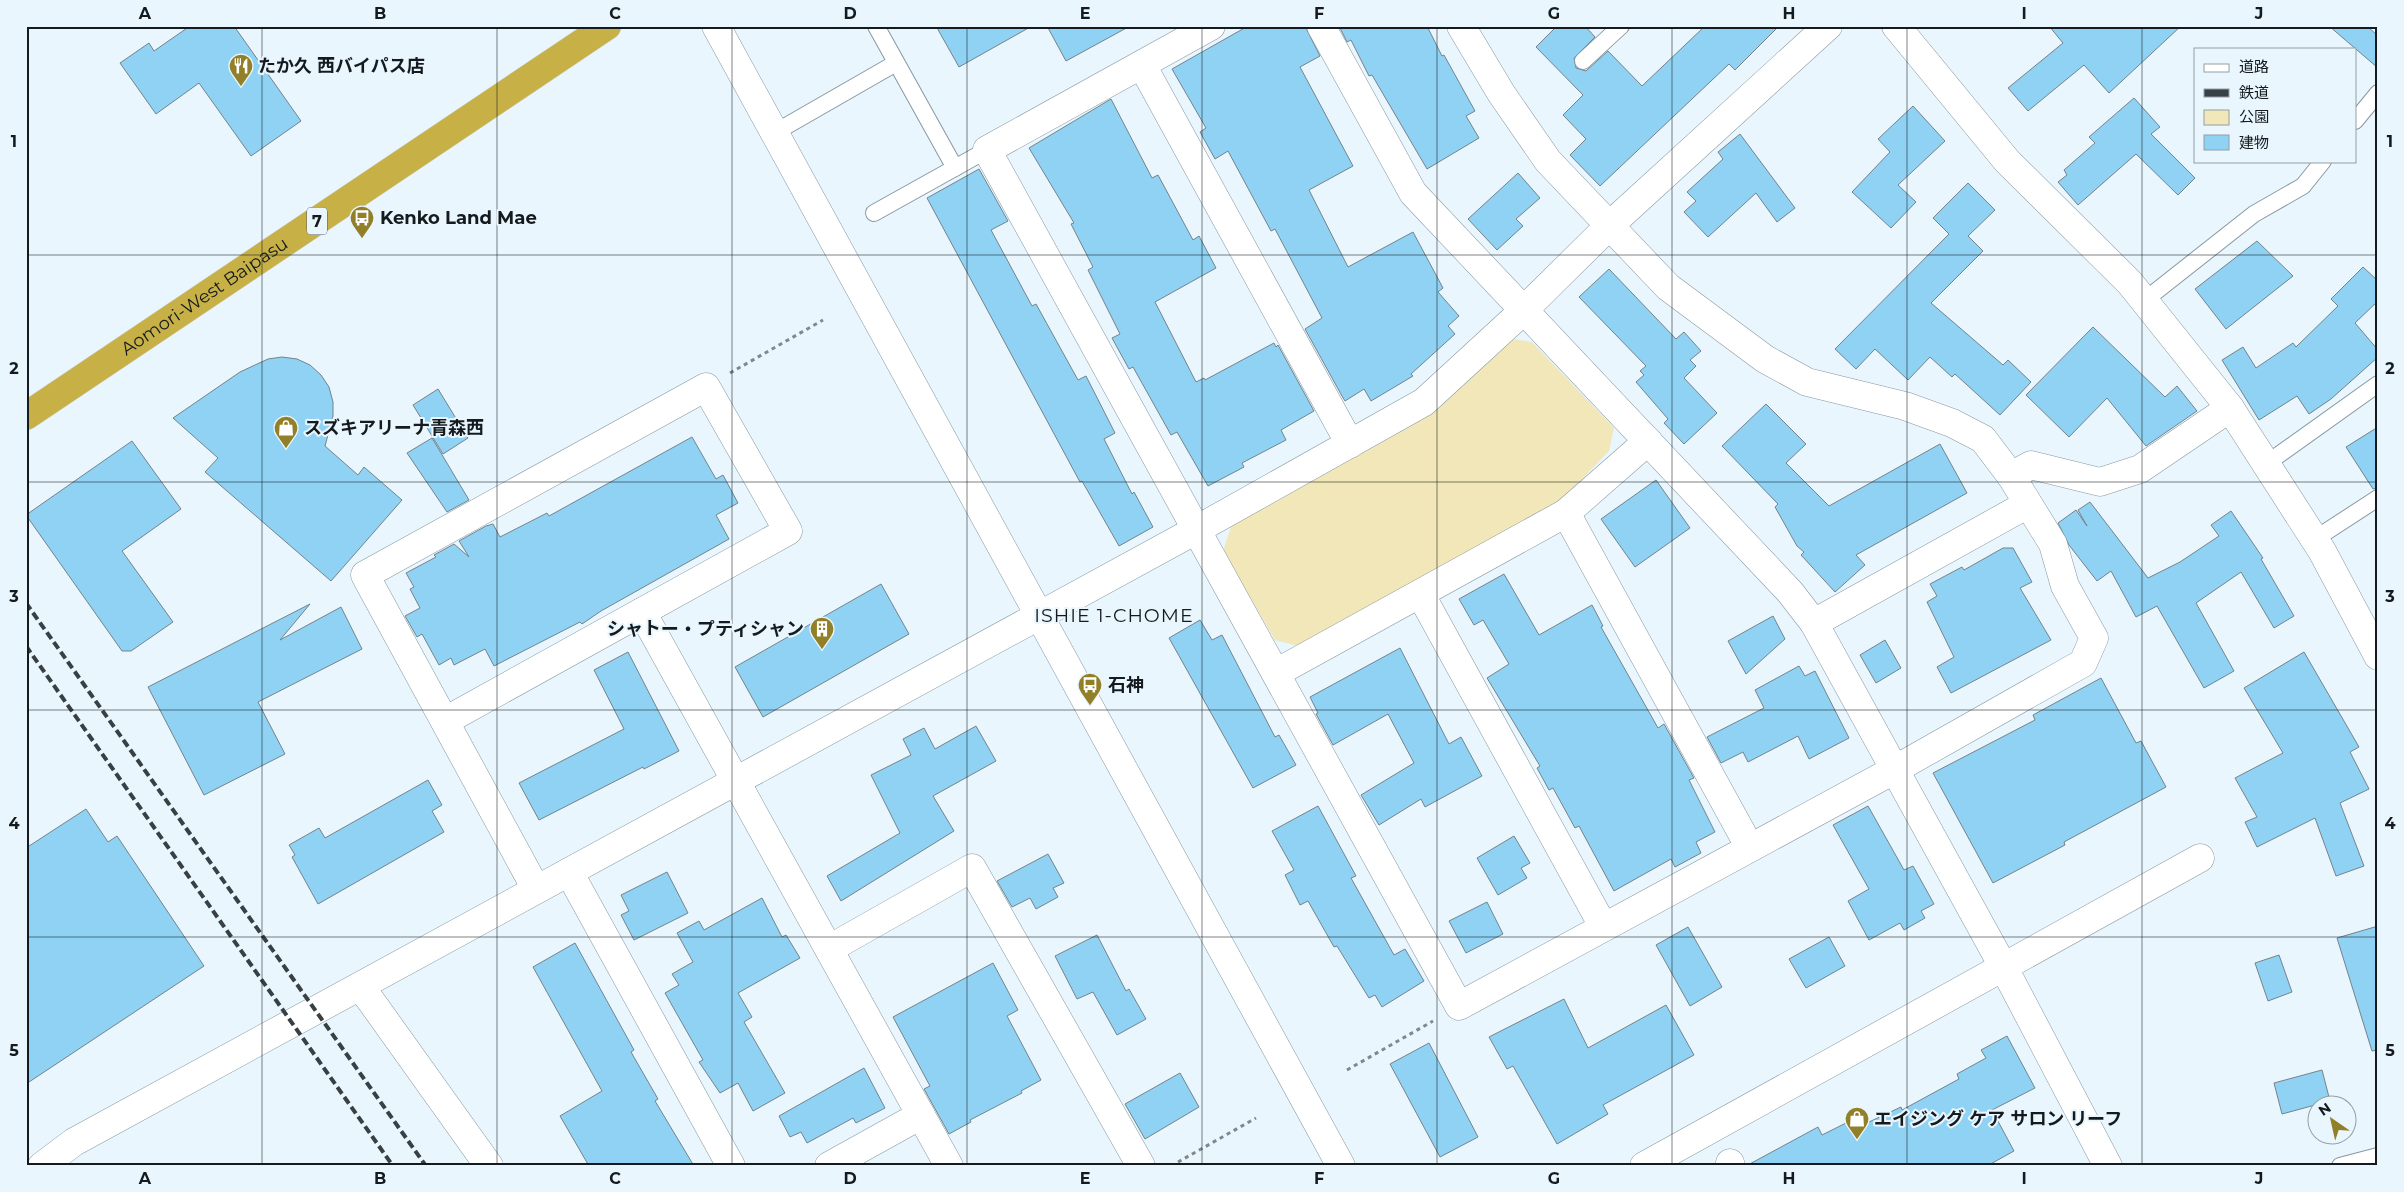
<svg xmlns="http://www.w3.org/2000/svg" width="2404" height="1192" font-family="Montserrat,'Noto Sans JP',sans-serif">
<style>
.green{fill:#f1e7b8}
.building{fill:#90d2f3;stroke:#74838b}
.lines{fill:none;stroke-linecap:round;stroke-linejoin:round}
.lane-casing{stroke:#8898a1;stroke-width:18}
.street-casing{stroke:#8898a1;stroke-width:29}
.secondary-casing{stroke:#8898a1;stroke-width:29}
.highway-casing{stroke:#d5d6d6;stroke-width:29}
.path{stroke:#7f888e;stroke-width:3;stroke-dasharray:4 4;stroke-linecap:butt}
.lane{stroke:#fff;stroke-width:16}
.street{stroke:#fff;stroke-width:28}
.secondary{stroke:#fff;stroke-width:28}
.highway{stroke:#c7b147;stroke-width:28}
.rail{stroke:#384043;stroke-width:4;stroke-dasharray:8 4;stroke-linecap:butt}
.grid{fill:none;stroke:#141a1d;stroke-width:1;stroke-opacity:0.55}
.labels{text-anchor:middle;stroke-width:4;stroke-linejoin:round;paint-order:stroke}
.shield{fill:#e9f6fe;stroke:#545c60;stroke-width:1}
.shield-label{font-size:16px;font-weight:bold;fill:#141a1d}
.poi-label{font-size:18px;font-weight:bold;fill:#141a1d;stroke:#e9f6fe;text-anchor:start}
.street-label{font-size:18px;fill:#141a1d;stroke:#e9f6fe}
.neighbourhood-label{font-size:19px;letter-spacing:1px;fill:#141a1d;stroke:#e9f6fe}
.neatline{fill:none;stroke:#141a1d;stroke-width:2}
.grid-label{font-size:16px;text-anchor:middle;font-weight:bold;fill:#141a1d}
</style>
<rect width="100%" height="100%" fill="#e9f6fe"/>
<polygon class="green" points="1513,339 1532,342 1614,428 1609,451 1561,501 1298,646 1275,640 1223,551 1232,524 1425,416"/>
<g class="building">
<polygon points="190,26 234,26 301,121 251,156 199,83 156,114 120,63 149,43 154,51"/>
<polygon points="936,26 1032,26 959,67"/>
<polygon points="1047,26 1130,26 1066,61"/>
<polygon points="1248,26 1305,26 1320,56 1300,67 1353,166 1309,190 1348,267 1413,232 1443,288 1438,292 1459,316 1448,326 1455,334 1411,374 1413,376 1371,401 1364,389 1345,401 1342,396 1305,329 1322,318 1275,229 1271,231 1228,151 1215,159 1200,132 1206,128 1172,69"/>
<polygon points="1339,26 1427,26 1442,56 1444,55 1475,111 1466,116 1479,138 1427,169 1372,75 1369,76 1351,40 1347,42"/>
<polygon points="1557,26 1585,26 1595,37 1574,58 1576,68 1586,71 1608,51 1642,86 1705,26 1779,26 1735,70 1729,64 1600,186 1570,155 1586,139 1563,115 1583,95 1536,47"/>
<polygon points="2049,26 2181,26 2109,93 2084,65 2028,111 2008,88 2063,43"/>
<polygon points="2329,26 2367,26 2378,36 2378,68"/>
<polygon points="2134,98 2160,127 2151,134 2195,178 2178,195 2136,154 2078,205 2058,182 2067,175 2064,170 2095,143 2089,137"/>
<polygon points="1111,99 1152,178 1158,175 1193,240 1199,236 1216,268 1155,302 1196,382 1204,378 1205,380 1274,343 1276,347 1278,345 1314,411 1281,430 1286,440 1242,463 1244,467 1208,486 1177,432 1171,435 1133,367 1129,369 1112,338 1120,334 1088,270 1093,267 1071,224 1074,223 1029,148"/>
<polygon points="1913,106 1945,141 1898,185 1916,202 1891,228 1852,192 1890,152 1878,139"/>
<polygon points="1740,134 1795,208 1777,222 1756,193 1708,237 1684,212 1696,201 1687,192 1723,159 1718,152"/>
<polygon points="979,169 1008,221 991,230 1032,306 1036,304 1078,380 1086,376 1115,433 1104,439 1132,494 1134,492 1153,527 1119,546 1082,481 1080,482 927,198"/>
<polygon points="1518,173 1540,198 1516,219 1523,226 1497,250 1468,219"/>
<polygon points="1968,183 1995,210 1968,236 1983,251 1931,303 2003,365 2008,360 2031,382 2000,415 1955,374 1952,377 1930,357 1908,380 1875,349 1856,369 1835,349 1949,234 1933,218"/>
<polygon points="2257,241 2293,276 2226,329 2195,289"/>
<polygon points="2363,267 2378,281 2378,301 2355,323 2378,350 2378,357 2331,399 2309,414 2297,396 2259,420 2222,360 2243,347 2256,368 2293,343 2296,347 2338,306 2331,299"/>
<polygon points="1609,269 1676,339 1684,332 1701,351 1690,360 1696,366 1684,378 1717,413 1684,444 1664,423 1668,419 1636,382 1644,375 1640,371 1646,366 1579,297"/>
<polygon points="2093,327 2165,397 2177,386 2197,411 2146,446 2107,398 2069,437 2026,395"/>
<polygon points="282,357 297,359 310,365 321,375 329,387 333,402 333,416 325,446 358,475 364,467 402,500 331,581 205,472 218,458 173,418 240,372 268,359"/>
<polygon points="438,389 468,438 443,454 413,405"/>
<polygon points="1766,404 1806,444 1786,463 1829,506 1940,444 1967,493 1856,555 1865,565 1835,592 1801,555 1804,552 1797,546 1775,507 1778,504 1722,446"/>
<polygon points="2378,427 2378,488 2373,489 2346,447"/>
<polygon points="692,437 716,479 723,475 738,503 716,515 729,539 601,611 582,624 580,622 494,666 485,649 454,665 451,658 439,665 422,634 417,637 405,616 420,608 410,589 414,587 406,573 436,557 434,555 454,544 469,557 459,541 486,526 493,524 500,537 547,513 549,516"/>
<polygon points="432,438 469,500 447,512 407,453"/>
<polygon points="132,441 181,509 122,551 173,622 131,651 122,651 26,515"/>
<polygon points="1656,480 1690,528 1635,567 1601,519"/>
<polygon points="2090,502 2148,578 2180,562 2219,536 2211,525 2231,511 2263,558 2261,559 2294,616 2274,628 2241,572 2196,603 2234,671 2204,688 2157,606 2136,617 2111,571 2097,581 2069,545 2058,523 2076,510 2087,526 2078,510"/>
<polygon points="2003,548 2013,548 2032,582 2020,588 2051,640 1951,693 1937,667 1954,657 1927,602 1937,596 1930,584 1962,567 1964,570"/>
<polygon points="1504,574 1539,635 1592,605 1603,626 1601,627 1658,728 1664,724 1694,778 1689,780 1715,832 1696,842 1701,853 1675,867 1671,859 1614,891 1579,826 1575,828 1553,788 1549,790 1537,768 1540,766 1487,678 1509,664 1483,620 1474,625 1459,599"/>
<polygon points="881,584 909,634 763,717 735,667"/>
<polygon points="310,604 280,640 341,607 362,649 258,702 285,754 204,795 148,687"/>
<polygon points="1773,616 1785,639 1746,674 1728,641"/>
<polygon points="1200,620 1212,640 1222,635 1275,737 1279,735 1296,765 1253,788 1169,638"/>
<polygon points="1885,640 1901,668 1876,683 1860,655"/>
<polygon points="1400,648 1449,744 1461,737 1482,776 1425,807 1421,799 1379,825 1361,795 1414,763 1388,714 1333,745 1316,714 1318,713 1310,697"/>
<polygon points="628,652 679,751 644,769 643,767 539,820 519,783 624,729 594,670"/>
<polygon points="2304,652 2359,747 2350,752 2369,789 2340,803 2364,866 2336,876 2315,818 2257,847 2245,822 2257,817 2235,778 2283,753 2244,688"/>
<polygon points="1799,666 1805,676 1815,671 1849,738 1809,759 1798,736 1748,762 1743,752 1721,763 1707,737 1764,708 1755,690"/>
<polygon points="2101,678 2136,743 2141,741 2166,787 2064,842 2065,845 1993,883 1933,773 2035,720 2033,715"/>
<polygon points="976,726 996,761 933,796 954,831 841,901 827,876 900,833 871,775 911,755 903,739 924,728 935,749"/>
<polygon points="428,780 442,805 432,811 444,832 318,904 292,857 295,855 289,845 319,828 325,838"/>
<polygon points="1318,806 1356,876 1351,878 1394,955 1405,949 1424,981 1382,1007 1375,995 1369,998 1337,946 1334,947 1308,901 1300,905 1285,875 1294,870 1272,831"/>
<polygon points="1868,806 1904,870 1913,866 1934,904 1921,911 1925,918 1904,930 1900,923 1869,940 1848,901 1869,889 1833,825"/>
<polygon points="86,809 108,842 117,836 204,966 26,1084 26,848"/>
<polygon points="1514,836 1530,863 1521,868 1527,878 1498,895 1477,858"/>
<polygon points="1048,854 1064,883 1053,888 1058,897 1036,909 1030,898 1012,907 997,881"/>
<polygon points="667,872 688,913 634,940 621,915 629,911 621,895"/>
<polygon points="762,898 782,937 786,935 800,958 738,993 752,1017 744,1022 785,1093 753,1111 738,1083 720,1093 699,1062 703,1060 665,993 679,985 672,974 693,962 677,933 699,921 704,930"/>
<polygon points="1487,902 1503,934 1466,953 1449,921"/>
<polygon points="2378,926 2378,1050 2372,1051 2337,938"/>
<polygon points="1688,927 1722,987 1690,1006 1656,945"/>
<polygon points="1097,935 1126,991 1129,989 1146,1019 1117,1035 1093,992 1077,999 1055,956"/>
<polygon points="1829,937 1845,966 1806,988 1789,959"/>
<polygon points="575,943 634,1050 631,1052 658,1099 655,1101 694,1166 589,1166 560,1116 602,1091 533,967"/>
<polygon points="2279,955 2292,992 2268,1001 2255,963"/>
<polygon points="993,963 1018,1010 1007,1016 1041,1080 1021,1091 1022,1093 970,1120 971,1122 949,1134 924,1089 930,1086 893,1017"/>
<polygon points="1564,999 1588,1048 1666,1005 1694,1055 1603,1105 1608,1114 1557,1144 1513,1066 1507,1069 1489,1037"/>
<polygon points="2007,1036 2035,1088 1992,1110 2014,1151 1987,1166 1746,1166 1818,1127 1822,1135 1850,1121 1854,1129 1901,1107 1902,1110 1959,1079 1957,1074 1986,1058 1981,1050"/>
<polygon points="1429,1043 1478,1137 1440,1157 1390,1064"/>
<polygon points="864,1068 885,1108 856,1123 853,1118 807,1143 801,1132 790,1137 779,1116"/>
<polygon points="2322,1070 2330,1101 2282,1114 2274,1083"/>
<polygon points="1180,1073 1199,1107 1145,1139 1125,1104"/>
</g>
<g class="lines">
<defs>
<g id="lane">
<polyline points="876,26 955,168"/>
<polyline points="1583,61 1621,26"/>
<polyline points="2355,121 2378,93"/>
<polyline points="774,133 896,63"/>
<polyline points="874,213 987,150"/>
<polyline points="2145,300 2254,214 2303,186 2323,161"/>
<polyline points="2266,464 2378,384"/>
<polyline points="2315,539 2378,498"/>
<polyline points="2340,1166 2378,1156"/>
</g>
<g id="street">
<polyline points="1211,26 987,150 1459,1006 1894,770 2083,663 2094,638 2065,586 2053,544 2011,476 1983,439 1952,423 1905,406 1807,382 1765,359 1668,287 1548,161 1501,93 1461,26"/>
<polyline points="1321,26 1413,193 1790,592 1814,623 2004,968 2108,1166"/>
<polyline points="1896,26 2007,161 2130,283 2230,408 2322,551 2378,656"/>
<polyline points="1142,65 1350,444"/>
<polyline points="2011,476 2031,465 2100,482 2140,469 2230,408"/>
<polyline points="1566,513 1749,846"/>
<polyline points="1421,595 1603,926"/>
<polyline points="642,612 949,1166"/>
<polyline points="1814,623 2028,504"/>
<polyline points="1276,673 1566,513 1648,441"/>
<polyline points="445,721 788,531 706,387 365,575 536,889"/>
<polyline points="569,872 731,1166"/>
<polyline points="829,949 972,868 1141,1166"/>
<polyline points="361,987 489,1166"/>
<polyline points="1730,1163 1731,1166"/>
<polyline points="42,1166 74,1142 1196,530 1424,402 1523,311 1610,225 1828,26"/>
<polyline points="829,1166 921,1115"/>
<polyline points="1644,1166 2200,858"/>
</g>
<polyline id="secondary" points="716,26 1341,1166"/>
<g id="highway">
<path id="s1" d="M 26,416 L 607,26"/>
</g>
</defs>
<use href="#lane" class="lane-casing"/>
<use href="#street" class="street-casing"/>
<use href="#secondary" class="secondary-casing"/>
<use href="#highway" class="highway-casing"/>
<g class="path">
<polyline points="730,373 823,320"/>
<polyline points="1347,1070 1433,1021"/>
<polyline points="1171,1166 1256,1118"/>
</g>
<use href="#lane" class="lane"/>
<use href="#street" class="street"/>
<use href="#secondary" class="secondary"/>
<use href="#highway" class="highway"/>
<g class="rail">
<polyline points="26,603 426,1166"/>
<polyline points="26,646 393,1166"/>
</g>
</g>
<path class="grid" d="M 262,26 L 262,1166M 497,26 L 497,1166M 732,26 L 732,1166M 967,26 L 967,1166M 1202,26 L 1202,1166M 1437,26 L 1437,1166M 1672,26 L 1672,1166M 1907,26 L 1907,1166M 2142,26 L 2142,1166M 26,255 L 2378,255M 26,482 L 2378,482M 26,710 L 2378,710M 26,937 L 2378,937"/>
<defs>
<symbol id="restaurant-pin" viewBox="-11 -11 22 30"><path d="M0 17L-7.5 6A9.5 9.5 0 1 1 7.5 6Z" fill="#918027" stroke="#e9f6fe"/><path d="M-5-6h1v4h1v-4h1v4h1v-4h1v5L-1.5 .5V6h-2V.5L-5-1ZM5-6V6H3V1.5H1.5Q1.5-4 5-6Z" fill="#fff"/></symbol>
<symbol id="bus-pin" viewBox="-11 -11 22 30"><path d="M0 17L-7.5 6A9.5 9.5 0 1 1 7.5 6Z" fill="#918027" stroke="#e9f6fe"/><path d="M-5-6H5V4H4V6H2V4H-2V6H-4V4H-5ZM-3.5-4V0h7V-4ZM-3.5 1.2v1.5H-2V1.2ZM2 1.2v1.5H3.5V1.2Z" fill="#fff"/></symbol>
<symbol id="shop-pin" viewBox="-11 -11 22 30"><path d="M0 17L-7.5 6A9.5 9.5 0 1 1 7.5 6Z" fill="#918027" stroke="#e9f6fe"/><path d="M-5-2.5h2.3a2.7 3.5 0 0 1 5.4 0H5L5.5 6h-11ZM-1.5-2.5h3a1.5 2.3 0 0 0-3 0Z" fill="#fff"/></symbol>
<symbol id="building-pin" viewBox="-11 -11 22 30"><path d="M0 17L-7.5 6A9.5 9.5 0 1 1 7.5 6Z" fill="#918027" stroke="#e9f6fe"/><path d="M-4-6H4V6H1V3H-1V6H-4ZM-2.5-4.3h1.7v1.8h-1.7ZM.8-4.3h1.7v1.8H.8ZM-2.5-1h1.7V.8h-1.7ZM.8-1h1.7V.8H.8Z" fill="#fff"/></symbol>
</defs>
<g fill-rule="evenodd">
<use href="#restaurant-pin" x="227" y="52" width="28" height="38"/>
<use href="#bus-pin" x="348" y="204" width="28" height="38"/>
<use href="#shop-pin" x="272" y="414" width="28" height="38"/>
<use href="#building-pin" x="808" y="615" width="28" height="38"/>
<use href="#bus-pin" x="1076" y="671" width="28" height="38"/>
<use href="#shop-pin" x="1843" y="1105" width="28" height="38"/>
</g>
<g class="labels">
<rect class="shield" x="307" y="207.5" width="20" height="27" rx="4"/>
<g class="shield-label">
<text x="317" y="227">7</text>
</g>
<g class="poi-label">
<text x="258" y="72">たか久 西バイパス店</text>
<text x="380" y="224">Kenko Land Mae</text>
<text x="304" y="434">スズキアリーナ青森西</text>
<text x="804" y="635" text-anchor="end">シャトー・プティシャン</text>
<text x="1108" y="691">石神</text>
<text x="1874" y="1125">エイジング ケア サロン リーフ</text>
</g>
<g class="street-label">
<text dy="6" stroke="none"><textPath href="#s1" startOffset="215">Aomori-West Baipasu</textPath></text>
</g>
<g class="neighbourhood-label">
<text x="1114" y="622">ISHIE 1-CHOME</text>
</g>
</g>
<rect width="2404" height="1192" fill="none" stroke="#e9f6fe" stroke-width="55"/>
<rect x="2194" y="48" width="162" height="115" fill="#e9f6fe" stroke="#949ea4"/>
<rect x="2204" y="64" width="25" height="8" fill="#ffffff" stroke="#949ea4"/>
<text x="2239" y="72" font-size="15" fill="#141a1d">道路</text>
<rect x="2204" y="89" width="25" height="8" fill="#384043" stroke="#949ea4"/>
<text x="2239" y="98" font-size="15" fill="#141a1d">鉄道</text>
<rect x="2204" y="110" width="25" height="15" fill="#f1e7b8" stroke="#949ea4"/>
<text x="2239" y="122" font-size="15" fill="#141a1d">公園</text>
<rect x="2204" y="135" width="25" height="15" fill="#90d2f3" stroke="#949ea4"/>
<text x="2239" y="148" font-size="15" fill="#141a1d">建物</text>
<g transform="translate(2332 1120) rotate(326)"><circle r="24" fill="#e9f6fe" stroke="#949ea4"/>
<path d="M0-4L9 19L0 12L-9 19Z" fill="#918027"/>
<text y="-8" font-size="14" font-weight="bold" text-anchor="middle" fill="#141a1d">N</text>
</g>
<rect x="28" y="28" width="2348" height="1136" class="neatline"/>
<g class="grid-label">
<text x="145" y="19">A</text>
<text x="380" y="19">B</text>
<text x="615" y="19">C</text>
<text x="850" y="19">D</text>
<text x="1085" y="19">E</text>
<text x="1319" y="19">F</text>
<text x="1554" y="19">G</text>
<text x="1789" y="19">H</text>
<text x="2024" y="19">I</text>
<text x="2259" y="19">J</text>
<text x="14" y="147">1</text>
<text x="2390" y="147">1</text>
<text x="14" y="374">2</text>
<text x="2390" y="374">2</text>
<text x="14" y="602">3</text>
<text x="2390" y="602">3</text>
<text x="14" y="829">4</text>
<text x="2390" y="829">4</text>
<text x="14" y="1056">5</text>
<text x="2390" y="1056">5</text>
<text x="145" y="1184">A</text>
<text x="380" y="1184">B</text>
<text x="615" y="1184">C</text>
<text x="850" y="1184">D</text>
<text x="1085" y="1184">E</text>
<text x="1319" y="1184">F</text>
<text x="1554" y="1184">G</text>
<text x="1789" y="1184">H</text>
<text x="2024" y="1184">I</text>
<text x="2259" y="1184">J</text>
</g>
</svg>
